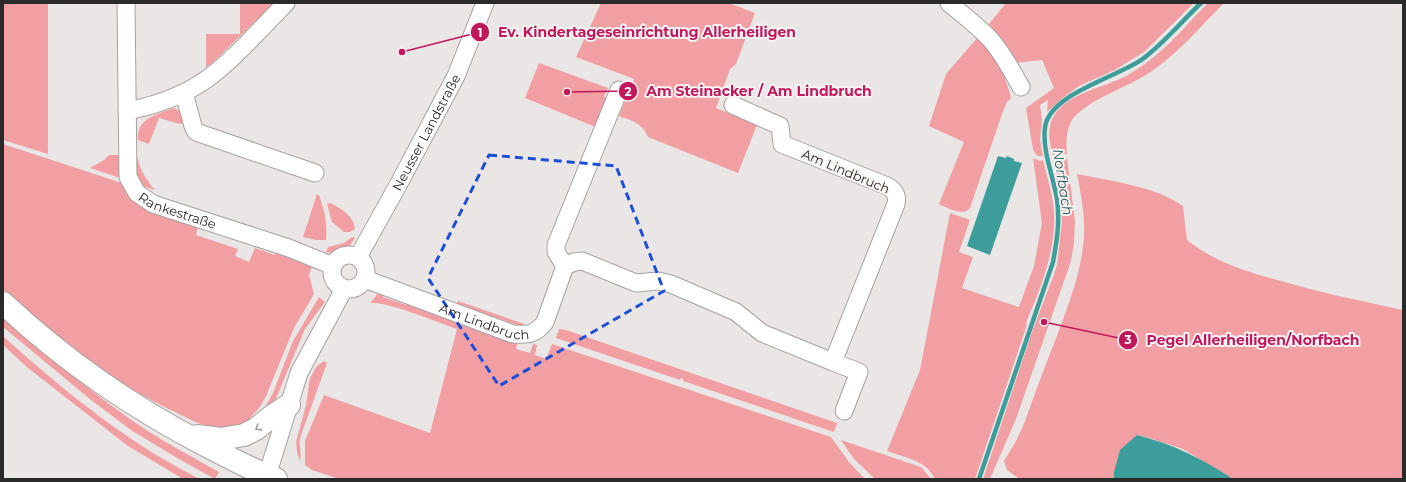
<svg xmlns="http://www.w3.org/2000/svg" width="1406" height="482" font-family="Montserrat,sans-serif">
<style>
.green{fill:#f19fa3}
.water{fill:#3d9d9b}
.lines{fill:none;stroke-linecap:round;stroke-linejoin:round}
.stream{stroke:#3d9d9b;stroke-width:4.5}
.minor-casing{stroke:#a6a1a1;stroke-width:19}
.secondary-casing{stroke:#a6a1a1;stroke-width:24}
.minor{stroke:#fff;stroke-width:17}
.secondary{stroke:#fff;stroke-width:22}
.oneway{stroke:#a09f9f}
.marked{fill:none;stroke:#1d4ed8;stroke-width:3;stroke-dasharray:8 5;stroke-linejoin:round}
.labels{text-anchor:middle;stroke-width:4;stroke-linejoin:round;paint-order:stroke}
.street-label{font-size:13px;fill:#2b2a2a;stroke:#f8f3f3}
.water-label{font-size:14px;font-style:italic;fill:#285d5c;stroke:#f8f3f3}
.leader{fill:none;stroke:#c2185b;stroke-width:1.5}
.callout-dot{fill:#c2185b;stroke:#f8f3f3;stroke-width:1.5}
.mark-label{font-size:12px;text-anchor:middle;font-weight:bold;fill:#fff}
.callout-label{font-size:14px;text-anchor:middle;font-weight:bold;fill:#c2185b;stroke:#f8f3f3;stroke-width:4;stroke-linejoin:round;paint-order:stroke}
</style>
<rect width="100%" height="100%" fill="#ebe6e6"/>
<g class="green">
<polygon points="3,3 48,3 48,154 3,140"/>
<polygon points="240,3 269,3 272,5 211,64 206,67 206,34 240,34"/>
<path d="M 601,3 L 729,3 L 755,13 L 736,64 L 730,69 L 716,108 L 757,125 L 738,173 L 648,137 C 642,123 633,121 619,116 L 634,79 L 576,57 Z"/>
<path d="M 1006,3 L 1194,3 L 1144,52 L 1115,70 L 1079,86 L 1064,97 L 1047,112 L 1048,100 L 1040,105 L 1042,119 L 1040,140 L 1043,156 C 1037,157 1035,154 1033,149 L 1026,108 L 1054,88 L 1042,60 L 1016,63 L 1009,50 L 989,24 Z"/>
<path d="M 1208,3 L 1224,3 C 1200,27 1177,55 1149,73 C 1126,88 1097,96 1077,114 C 1066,124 1066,140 1067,154 L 1052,155 C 1050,141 1046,127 1055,114 C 1071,92 1103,88 1126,76 C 1132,73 1137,69 1142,66 C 1167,49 1187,24 1208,3 Z"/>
<path d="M 978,37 C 995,57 1005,72 1011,98 L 1007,102 L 1002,114 L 970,208 C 963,217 948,208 939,204 L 964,142 L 929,126 L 946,74 Z"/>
<polygon points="539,63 608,88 604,97 610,99 598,128 525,98"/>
<path d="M 174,108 L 182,112 L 185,123 L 180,124 L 159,118 L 149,144 L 138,140 C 136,118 158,114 174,108 Z"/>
<path d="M 3,144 L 122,183 C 126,193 132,200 141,206 L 198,227 L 196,235 L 238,249 L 235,256 L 249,262 L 255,248 L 275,255 L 276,252 L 312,267 L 309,275 L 314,294 L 294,328 L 266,396 L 260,407 L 249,419 L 250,424 C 241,426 229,431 220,429 C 204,427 189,419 175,412 C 111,382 55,337 3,290 Z"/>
<path d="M 133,149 L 136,151 C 139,168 144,177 155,190 L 142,186 L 136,175 Z"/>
<polygon points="109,155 119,155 120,178 90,168 104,160"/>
<path d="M 1033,158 L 1040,161 L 1043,160 C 1047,177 1053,195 1054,212 C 1056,249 1042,286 1027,320 L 1026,328 L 975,479 L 935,479 C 926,460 906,458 887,451 L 920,370 L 950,213 L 970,220 L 959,252 L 973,257 L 962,288 L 1019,307 L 1034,266 L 1042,223 Z"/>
<polygon points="1067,158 1075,221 1074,242 1071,261 1016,419 990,479 983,479 1032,332 1053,277 1057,265 1062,221 1061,206 1053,159"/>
<path d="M 1077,174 C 1111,181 1155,186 1183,206 L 1187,240 C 1214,262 1248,272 1281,281 C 1321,293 1362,301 1403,310 L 1403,479 L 1233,479 L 1183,449 L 1153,439 L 1137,435 L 1114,472 L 1114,479 L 1029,479 L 1018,478 L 1007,470 L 1004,461 L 1015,443 L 1024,424 C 1034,396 1044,368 1055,341 C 1068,306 1082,272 1084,235 C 1085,214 1081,194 1077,174 Z"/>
<path d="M 317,194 L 319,195 C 325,212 327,222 326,240 L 316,240 L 303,237 Z"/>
<path d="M 330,203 C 342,209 353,215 355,229 L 350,232 L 344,232 L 332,222 L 327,204 Z"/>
<path d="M 352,237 L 355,238 C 348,250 340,255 326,252 L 328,247 L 344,243 Z"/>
<path d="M 378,291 L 384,293 L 383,297 L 406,305 L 407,301 L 412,302 L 410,306 L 433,314 L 434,310 L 439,311 L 438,315 L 459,323 L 465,321 L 464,325 L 486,332 L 519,339 L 516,349 L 530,353 L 533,344 L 537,345 L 535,355 L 546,359 L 552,344 L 831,437 L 849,462 L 865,479 L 339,479 L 312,470 L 305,465 L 305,441 L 324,395 L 430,433 L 457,329 C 438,323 387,301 370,303 L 376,296 Z"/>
<polygon points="319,297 325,302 305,329 272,408 264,409 273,393 293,341"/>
<polygon points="458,301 524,324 523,327 457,304"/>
<path d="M 3,315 C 44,351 85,388 130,419 C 158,439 189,455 219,472 L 215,479 L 177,458 L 131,430 L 91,400 L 3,327 Z"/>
<polygon points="559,329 566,330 837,423 834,432 683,381 683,379 681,378 680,380 556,338"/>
<path d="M 3,336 C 45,374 89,411 136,442 C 156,456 178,467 199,479 L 183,479 L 128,446 L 28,368 L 3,345 Z"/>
<path d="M 324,361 L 327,363 L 300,438 C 299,445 302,456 300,461 L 297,452 L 296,442 L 306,405 L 310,378 L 317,366 Z"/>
<polygon points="841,440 921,467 931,479 875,479 854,459"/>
</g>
<g class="water">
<polygon points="998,156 1006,158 1007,156 1014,159 1014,161 1022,163 990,255 967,246"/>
<path d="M 1137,435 C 1173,444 1203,459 1233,479 L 1114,479 L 1114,472 L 1120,450 Z"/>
</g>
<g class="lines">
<path class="stream" d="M 979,479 L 1053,262 C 1057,240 1060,221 1057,199 C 1053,175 1042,151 1045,127 C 1050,93 1119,77 1144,58 C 1165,42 1182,21 1201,3"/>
<defs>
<g id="minor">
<path id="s1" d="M 126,3 L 128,177 L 137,193 L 153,204 L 289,248 L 333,266"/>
<path d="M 949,3 C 963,15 978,26 991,40 C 1003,54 1012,71 1021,87"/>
<polyline points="184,93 193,126 196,132 315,173"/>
<path d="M 127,111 C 158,105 191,93 216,72 C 241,52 263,26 286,3"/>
<circle cx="349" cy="272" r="17"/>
<path id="s2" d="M 358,257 L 397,187 L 456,76 L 485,3"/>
<path d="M 565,266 L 574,262 L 582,261 L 636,283 L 658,281 L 671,284 L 736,312 L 762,333 L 833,362 L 896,204 C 898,195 894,190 887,186 L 782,144 L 780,126 L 733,105"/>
<path id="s3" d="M 365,279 L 513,334 C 528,335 535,335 545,322 L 565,266 L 556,252 L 556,245 L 619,90"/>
<polyline points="833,362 859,372 844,411"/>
<polyline points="267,476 299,373 344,289"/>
</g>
<g id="secondary">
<path d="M 3,303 C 64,360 133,408 207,446 C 230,458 252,470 276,479"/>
<polyline points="197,436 221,439 244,435 256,429 272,416 289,405"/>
</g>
</defs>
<use href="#minor" class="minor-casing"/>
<use href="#secondary" class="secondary-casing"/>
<use href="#minor" class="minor"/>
<use href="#secondary" class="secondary"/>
</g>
<defs><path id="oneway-chevron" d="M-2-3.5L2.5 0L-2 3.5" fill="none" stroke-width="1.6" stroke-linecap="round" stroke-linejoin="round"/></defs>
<use class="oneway" href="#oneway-chevron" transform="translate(258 428) rotate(148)"/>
<path class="marked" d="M 489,155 L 616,166 L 664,291 L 499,386 L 428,278 Z"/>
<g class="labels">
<g class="street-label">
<text dy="5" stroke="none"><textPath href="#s2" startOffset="142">Neusser Landstraße</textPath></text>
<text transform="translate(846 171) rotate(23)" y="5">Am Lindbruch</text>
<text dy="5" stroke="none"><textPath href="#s1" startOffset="237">Rankestraße</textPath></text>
<text dy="5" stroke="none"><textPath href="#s3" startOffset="127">Am Lindbruch</textPath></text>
</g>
<g class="water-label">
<text transform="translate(1063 182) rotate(81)" y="5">Norfbach</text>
</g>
</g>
<path class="leader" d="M402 52L480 32M567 92L628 91M1044 322L1128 340"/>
<g class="callout-dot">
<circle cx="402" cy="52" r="4"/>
<circle cx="567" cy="92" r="4"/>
<circle cx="1044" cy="322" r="4"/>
<circle cx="480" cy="32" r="10"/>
<circle cx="628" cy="91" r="10"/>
<circle cx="1128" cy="340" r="10"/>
</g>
<g class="mark-label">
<text x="480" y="37">1</text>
<text x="628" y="96">2</text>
<text x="1128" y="344">3</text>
</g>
<g class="callout-label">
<text x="647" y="37">Ev. Kindertageseinrichtung Allerheiligen</text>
<text x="759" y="96">Am Steinacker / Am Lindbruch</text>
<text x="1253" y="345">Pegel Allerheiligen/Norfbach</text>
</g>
<rect width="1406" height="482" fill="none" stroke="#2b2a2a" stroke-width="8"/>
</svg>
